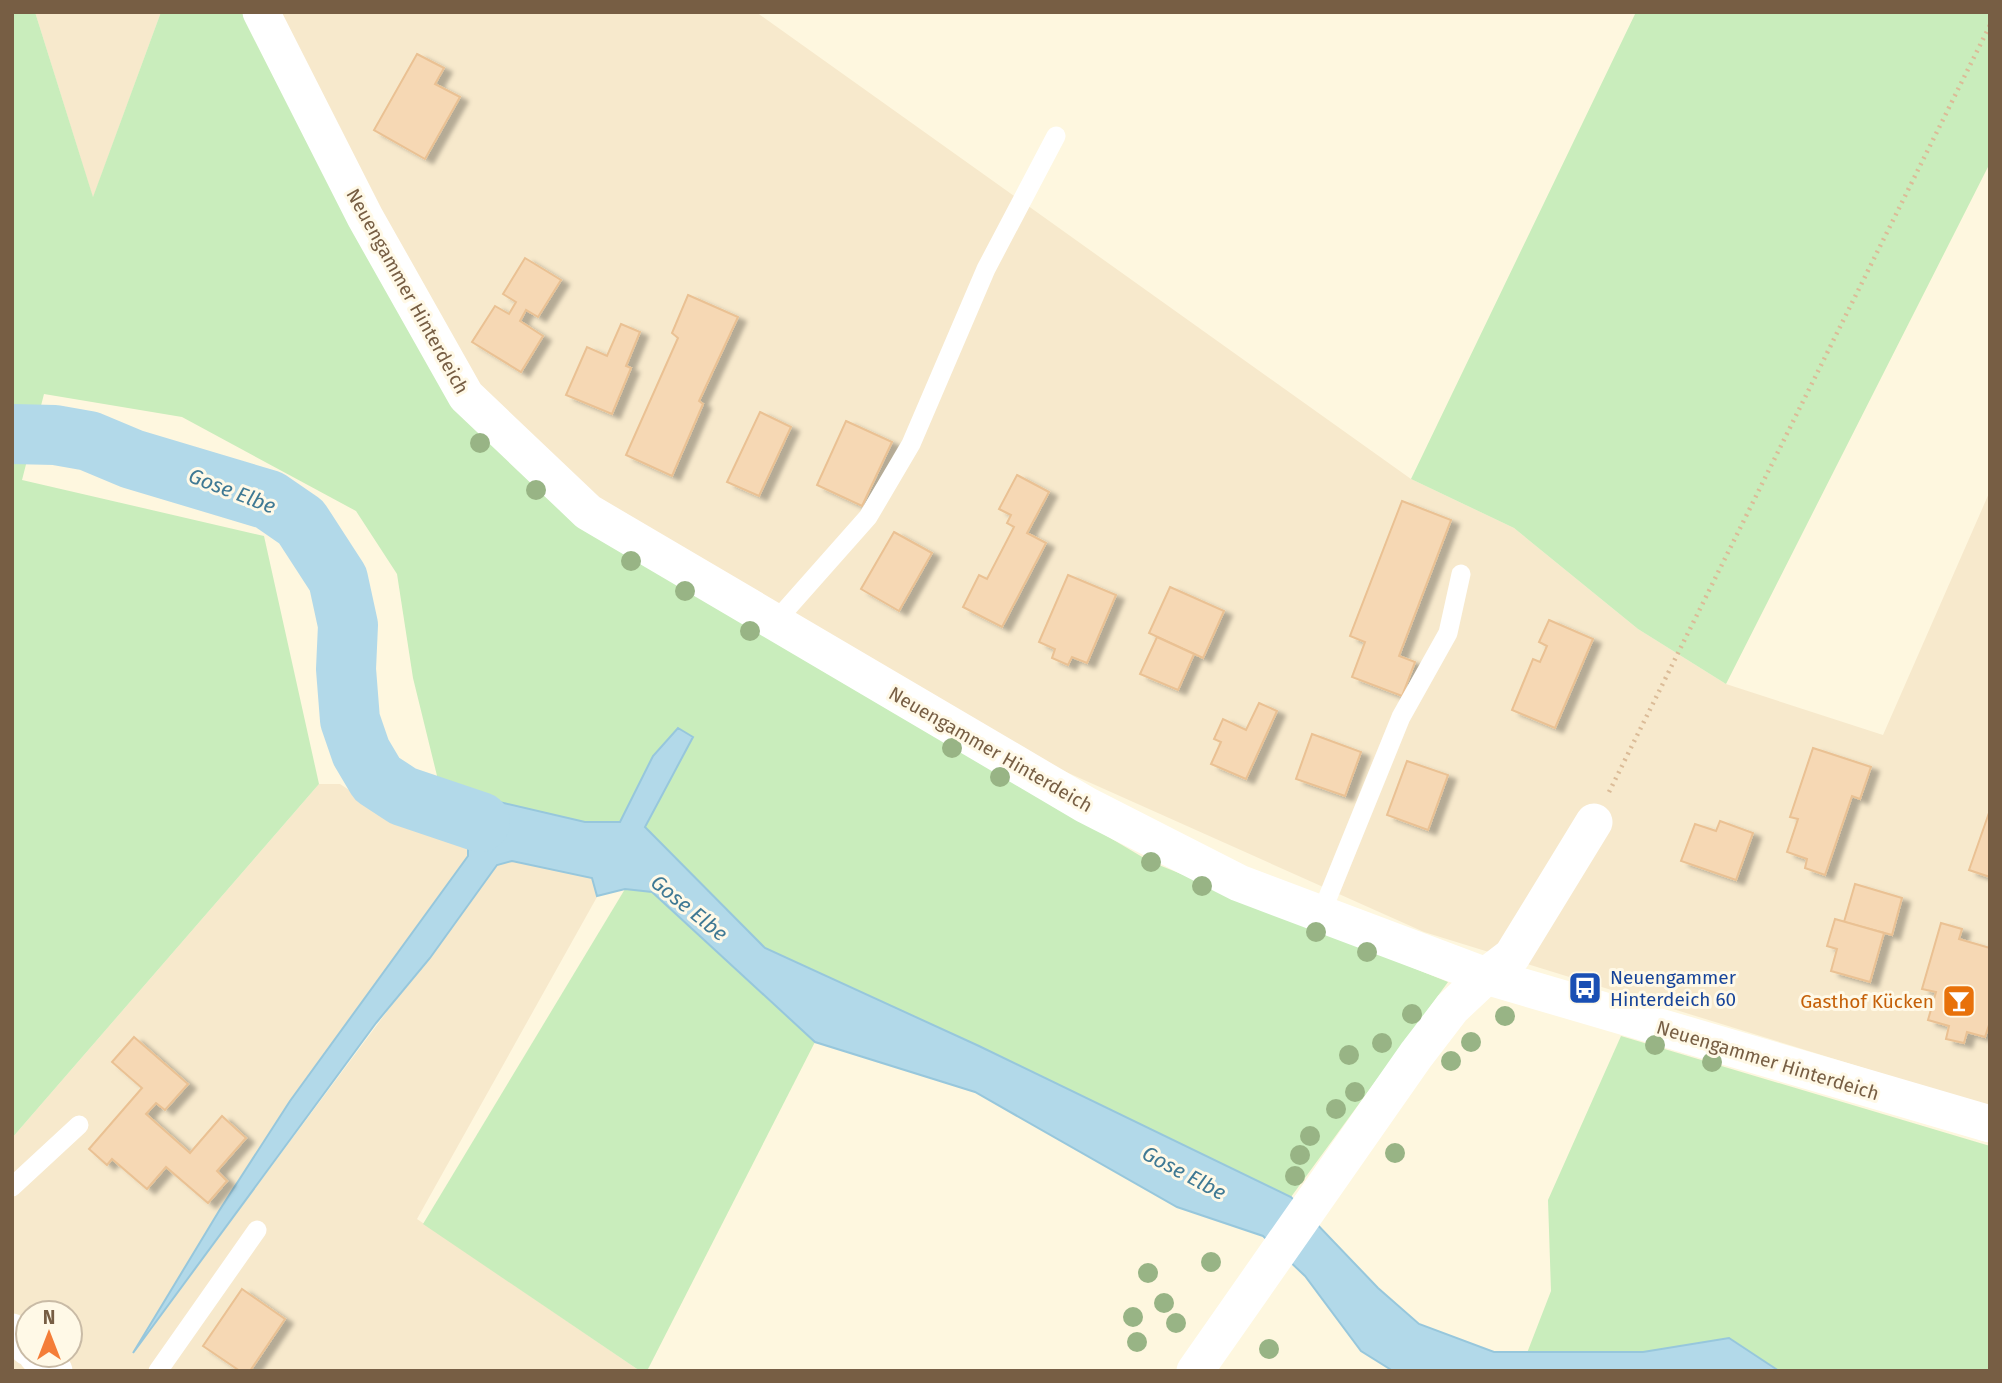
<svg xmlns="http://www.w3.org/2000/svg" width="2002" height="1383" font-family="'Fira Sans',sans-serif">
<style>
.residential{fill:#f7e9cc;fill-rule:evenodd}
.green{fill:#c9edbc}
.water{fill:#b2d9e9;stroke:#97c7dc;stroke-width:2}
.lines{fill:none;stroke-linecap:round;stroke-linejoin:round}
.river{stroke:#b2d9e9;stroke-width:60}
.building{fill:#f6d8b4;stroke:#eac193;stroke-width:2;filter:url(#shadow)}
.path{stroke:#dbbb97;stroke-width:4.5;stroke-dasharray:2 5;stroke-linecap:butt}
.lane{stroke:#fff;stroke-width:19}
.street{stroke:#fff;stroke-width:37}
.tree{fill:#98b485}
.labels{text-anchor:middle;stroke-width:6;stroke-linejoin:round;paint-order:stroke}
.street-label{font-size:19px;fill:#775e44;stroke:#fff9e7}
.transit-label{font-size:19px;fill:#164399;stroke:#fff9e7;text-anchor:start}
.food-label{font-size:19px;fill:#c56008;stroke:#fff9e7;text-anchor:end}
.water-label{font-size:21px;font-style:italic;fill:#3f7994;stroke:#fff9e7}
</style>
<defs>
<filter id="shadow"><feDropShadow dx="8" dy="4.5" stdDeviation="2" flood-color="#0004"/></filter>
</defs>
<rect width="100%" height="100%" fill="#fef7df"/>
<g class="residential">
<polygon points="35,12 161,12 93,198"/>
<polygon points="272,12 756,12 1411,479 1514,528 1638,629 1726,684 1883,735 1990,491 1990,1107 1424,932 999,742 597,509 473,379"/>
<path d="M 319,784 L 340,784 L 372,805 L 453,834 L 468,845 L 468,856 L 139,1344 L 497,864 L 512,861 L 592,878 L 597,897 L 417,1219 L 640,1371 L 12,1371 L 12,1138 ZM 28,1313 L 70,1313 L 70,1355 L 28,1355 Z"/>
</g>
<g class="green">
<polygon points="12,12 35,12 93,197 161,12 249,12 456,403 570,517 1149,861 1448,982 1291,1197 979,1046 765,948 645,827 692,737 678,729 620,822 585,822 440,788 413,678 397,574 356,511 182,417 44,394 22,480 264,536 319,784 12,1138"/>
<polygon points="1636,12 1990,12 1990,163 1726,684 1638,629 1514,528 1411,479"/>
<polygon points="625,889 652,892 815,1042 647,1371 640,1371 423,1224"/>
<polygon points="1621,1036 1990,1146 1990,1371 1520,1371 1551,1291 1548,1200"/>
</g>
<polygon class="water" points="678,728 693,737 645,827 765,948 979,1046 1291,1197 1378,1288 1419,1324 1494,1352 1643,1352 1729,1338 1779,1371 1393,1371 1361,1351 1305,1276 1263,1236 1177,1207 975,1092 815,1042 652,892 625,889 597,896 592,878 512,861 497,865 430,958 376,1023 133,1353 219,1211 290,1101 468,856 468,844 403,796 440,788 585,822 620,822 653,756"/>
<g class="lines">
<polyline class="river" points="12,434 55,435 89,441 132,459 269,500 301,522 338,579 348,625 346,669 350,720 361,752 377,779 403,796 480,822"/>
</g>
<g class="building">
<polygon points="417,54 444,68 435,84 460,97 425,159 374,130"/>
<polygon points="525,258 561,280 538,317 526,310 520,321 543,336 521,372 472,342 495,306 509,314 516,302 503,294"/>
<polygon points="688,295 738,317 699,401 703,404 672,476 626,455 678,338 672,333"/>
<polygon points="621,324 640,332 626,366 631,368 612,414 566,395 587,347 607,356"/>
<polygon points="760,412 791,427 759,496 727,482"/>
<polygon points="846,421 892,442 862,506 817,485"/>
<polygon points="1017,475 1049,492 1027,533 1046,543 1002,627 963,607 979,575 987,579 1014,527 1007,523 1011,515 999,509"/>
<polygon points="1402,501 1451,520 1399,656 1415,662 1402,696 1352,677 1365,642 1350,636"/>
<polygon points="894,532 932,553 899,611 861,589"/>
<polygon points="1068,575 1116,595 1087,663 1072,657 1068,665 1052,658 1055,649 1039,642"/>
<polygon points="1170,587 1224,611 1203,658 1149,633"/>
<polygon points="1549,620 1593,639 1555,728 1512,710 1533,659 1540,662 1547,646 1539,642"/>
<polygon points="1157,637 1194,654 1178,690 1140,674"/>
<polygon points="1259,703 1277,711 1246,779 1211,764 1221,742 1214,739 1223,719 1246,730"/>
<polygon points="1312,734 1361,752 1345,796 1296,779"/>
<polygon points="1813,748 1871,767 1860,799 1852,796 1825,875 1805,868 1807,859 1787,852 1798,819 1790,817"/>
<polygon points="1407,761 1448,775 1428,830 1387,815"/>
<polygon points="1990,810 1990,877 1969,870"/>
<polygon points="1720,821 1753,833 1736,880 1681,861 1695,824 1716,831"/>
<polygon points="1855,884 1902,898 1892,935 1844,922"/>
<polygon points="1835,919 1884,933 1870,982 1831,971 1837,949 1827,946"/>
<polygon points="1941,923 1962,929 1959,939 1990,948 1990,1022 1985,1037 1967,1032 1964,1043 1946,1039 1949,1026 1928,1020 1936,992 1922,989"/>
<polygon points="134,1037 188,1084 165,1110 156,1103 146,1114 190,1153 222,1116 246,1138 217,1171 227,1181 208,1203 166,1167 147,1189 112,1159 107,1165 89,1149 142,1088 112,1062"/>
<polygon points="242,1289 285,1319 250,1371 240,1371 203,1346"/>
</g>
<g class="lines">
<polyline class="path" points="1609,792 1990,25"/>
<g class="lane">
<polyline points="775,622 868,517 911,444 986,269 1056,136"/>
<polyline points="1321,914 1401,717 1448,633 1461,574"/>
<polyline points="12,1187 79,1125"/>
<polyline points="158,1371 257,1230"/>
</g>
<g class="street">
<polyline points="261,12 365,217 466,396 588,512 1086,805 1239,883 1486,976 1990,1124"/>
<polyline points="12,1332 28,1347"/>
<polyline points="37,1355 54,1371"/>
<polyline points="1195,1371 1416,1055 1452,1008 1486,976 1512,956 1594,822"/>
</g>
</g>
<g class="tree">
<circle cx="480" cy="443" r="10"/>
<circle cx="536" cy="490" r="10"/>
<circle cx="631" cy="561" r="10"/>
<circle cx="685" cy="591" r="10"/>
<circle cx="750" cy="631" r="10"/>
<circle cx="952" cy="748" r="10"/>
<circle cx="1000" cy="777" r="10"/>
<circle cx="1151" cy="862" r="10"/>
<circle cx="1202" cy="886" r="10"/>
<circle cx="1316" cy="932" r="10"/>
<circle cx="1367" cy="952" r="10"/>
<circle cx="1412" cy="1014" r="10"/>
<circle cx="1505" cy="1016" r="10"/>
<circle cx="1471" cy="1042" r="10"/>
<circle cx="1382" cy="1043" r="10"/>
<circle cx="1655" cy="1045" r="10"/>
<circle cx="1349" cy="1055" r="10"/>
<circle cx="1451" cy="1061" r="10"/>
<circle cx="1712" cy="1062" r="10"/>
<circle cx="1355" cy="1092" r="10"/>
<circle cx="1336" cy="1109" r="10"/>
<circle cx="1310" cy="1136" r="10"/>
<circle cx="1395" cy="1153" r="10"/>
<circle cx="1300" cy="1155" r="10"/>
<circle cx="1295" cy="1176" r="10"/>
<circle cx="1211" cy="1262" r="10"/>
<circle cx="1148" cy="1273" r="10"/>
<circle cx="1164" cy="1303" r="10"/>
<circle cx="1133" cy="1317" r="10"/>
<circle cx="1176" cy="1323" r="10"/>
<circle cx="1137" cy="1342" r="10"/>
<circle cx="1269" cy="1349" r="10"/>
</g>
<defs>
<symbol id="bus-square" viewBox="-11 -11 22 22"><rect x="-9" y="-9" width="18" height="18" rx="4" fill="#1a4fb4" stroke="#fff9e7"/><path d="M-5-6H5V4H4V6H2V4H-2V6H-4V4H-5ZM-3.5-4V0h7V-4ZM-3.5 1.2v1.5H-2V1.2ZM2 1.2v1.5H3.5V1.2Z" fill="#fff"/></symbol>
<symbol id="bar-square" viewBox="-11 -11 22 22"><rect x="-9" y="-9" width="18" height="18" rx="4" fill="#e8710a" stroke="#fff9e7"/><path d="M-6-5H6L.8 .8V4.5H3.5V6h-7V4.5H-.8V.8Z" fill="#fff"/></symbol>
</defs>
<g fill-rule="evenodd">
<use href="#bus-square" x="1566" y="969" width="38" height="38"/>
<use href="#bar-square" x="1940" y="982" width="38" height="38"/>
</g>
<g class="labels">
<g class="street-label">
<text transform="translate(408 291) rotate(61)" y="7">Neuengammer Hinterdeich</text>
<text transform="translate(991 749) rotate(30)" y="7">Neuengammer Hinterdeich</text>
<text transform="translate(1768 1060) rotate(17)" y="7">Neuengammer Hinterdeich</text>
</g>
<g class="transit-label">
<text x="1610" y="984">Neuengammer<tspan x="1610" dy="22">Hinterdeich 60</tspan></text>
</g>
<g class="food-label">
<text x="1934" y="1008">Gasthof Kücken</text>
</g>
<g class="water-label">
<text transform="translate(232 491) rotate(21)" y="7">Gose Elbe</text>
<text transform="translate(689 908) rotate(39)" y="7">Gose Elbe</text>
<text transform="translate(1184 1173) rotate(28)" y="7">Gose Elbe</text>
</g>
</g>
<rect width="2002" height="1383" fill="none" stroke="#775e44" stroke-width="28"/>
<g transform="translate(49 1334)"><circle r="33" fill="#fff9e7" stroke="#c9bba6" stroke-width="2"/>
<path d="M0-5L12 26L0 18L-12 26Z" fill="#f47d38"/>
<text y="-10" font-size="19" font-weight="bold" text-anchor="middle" fill="#775e44">N</text>
</g>
</svg>
